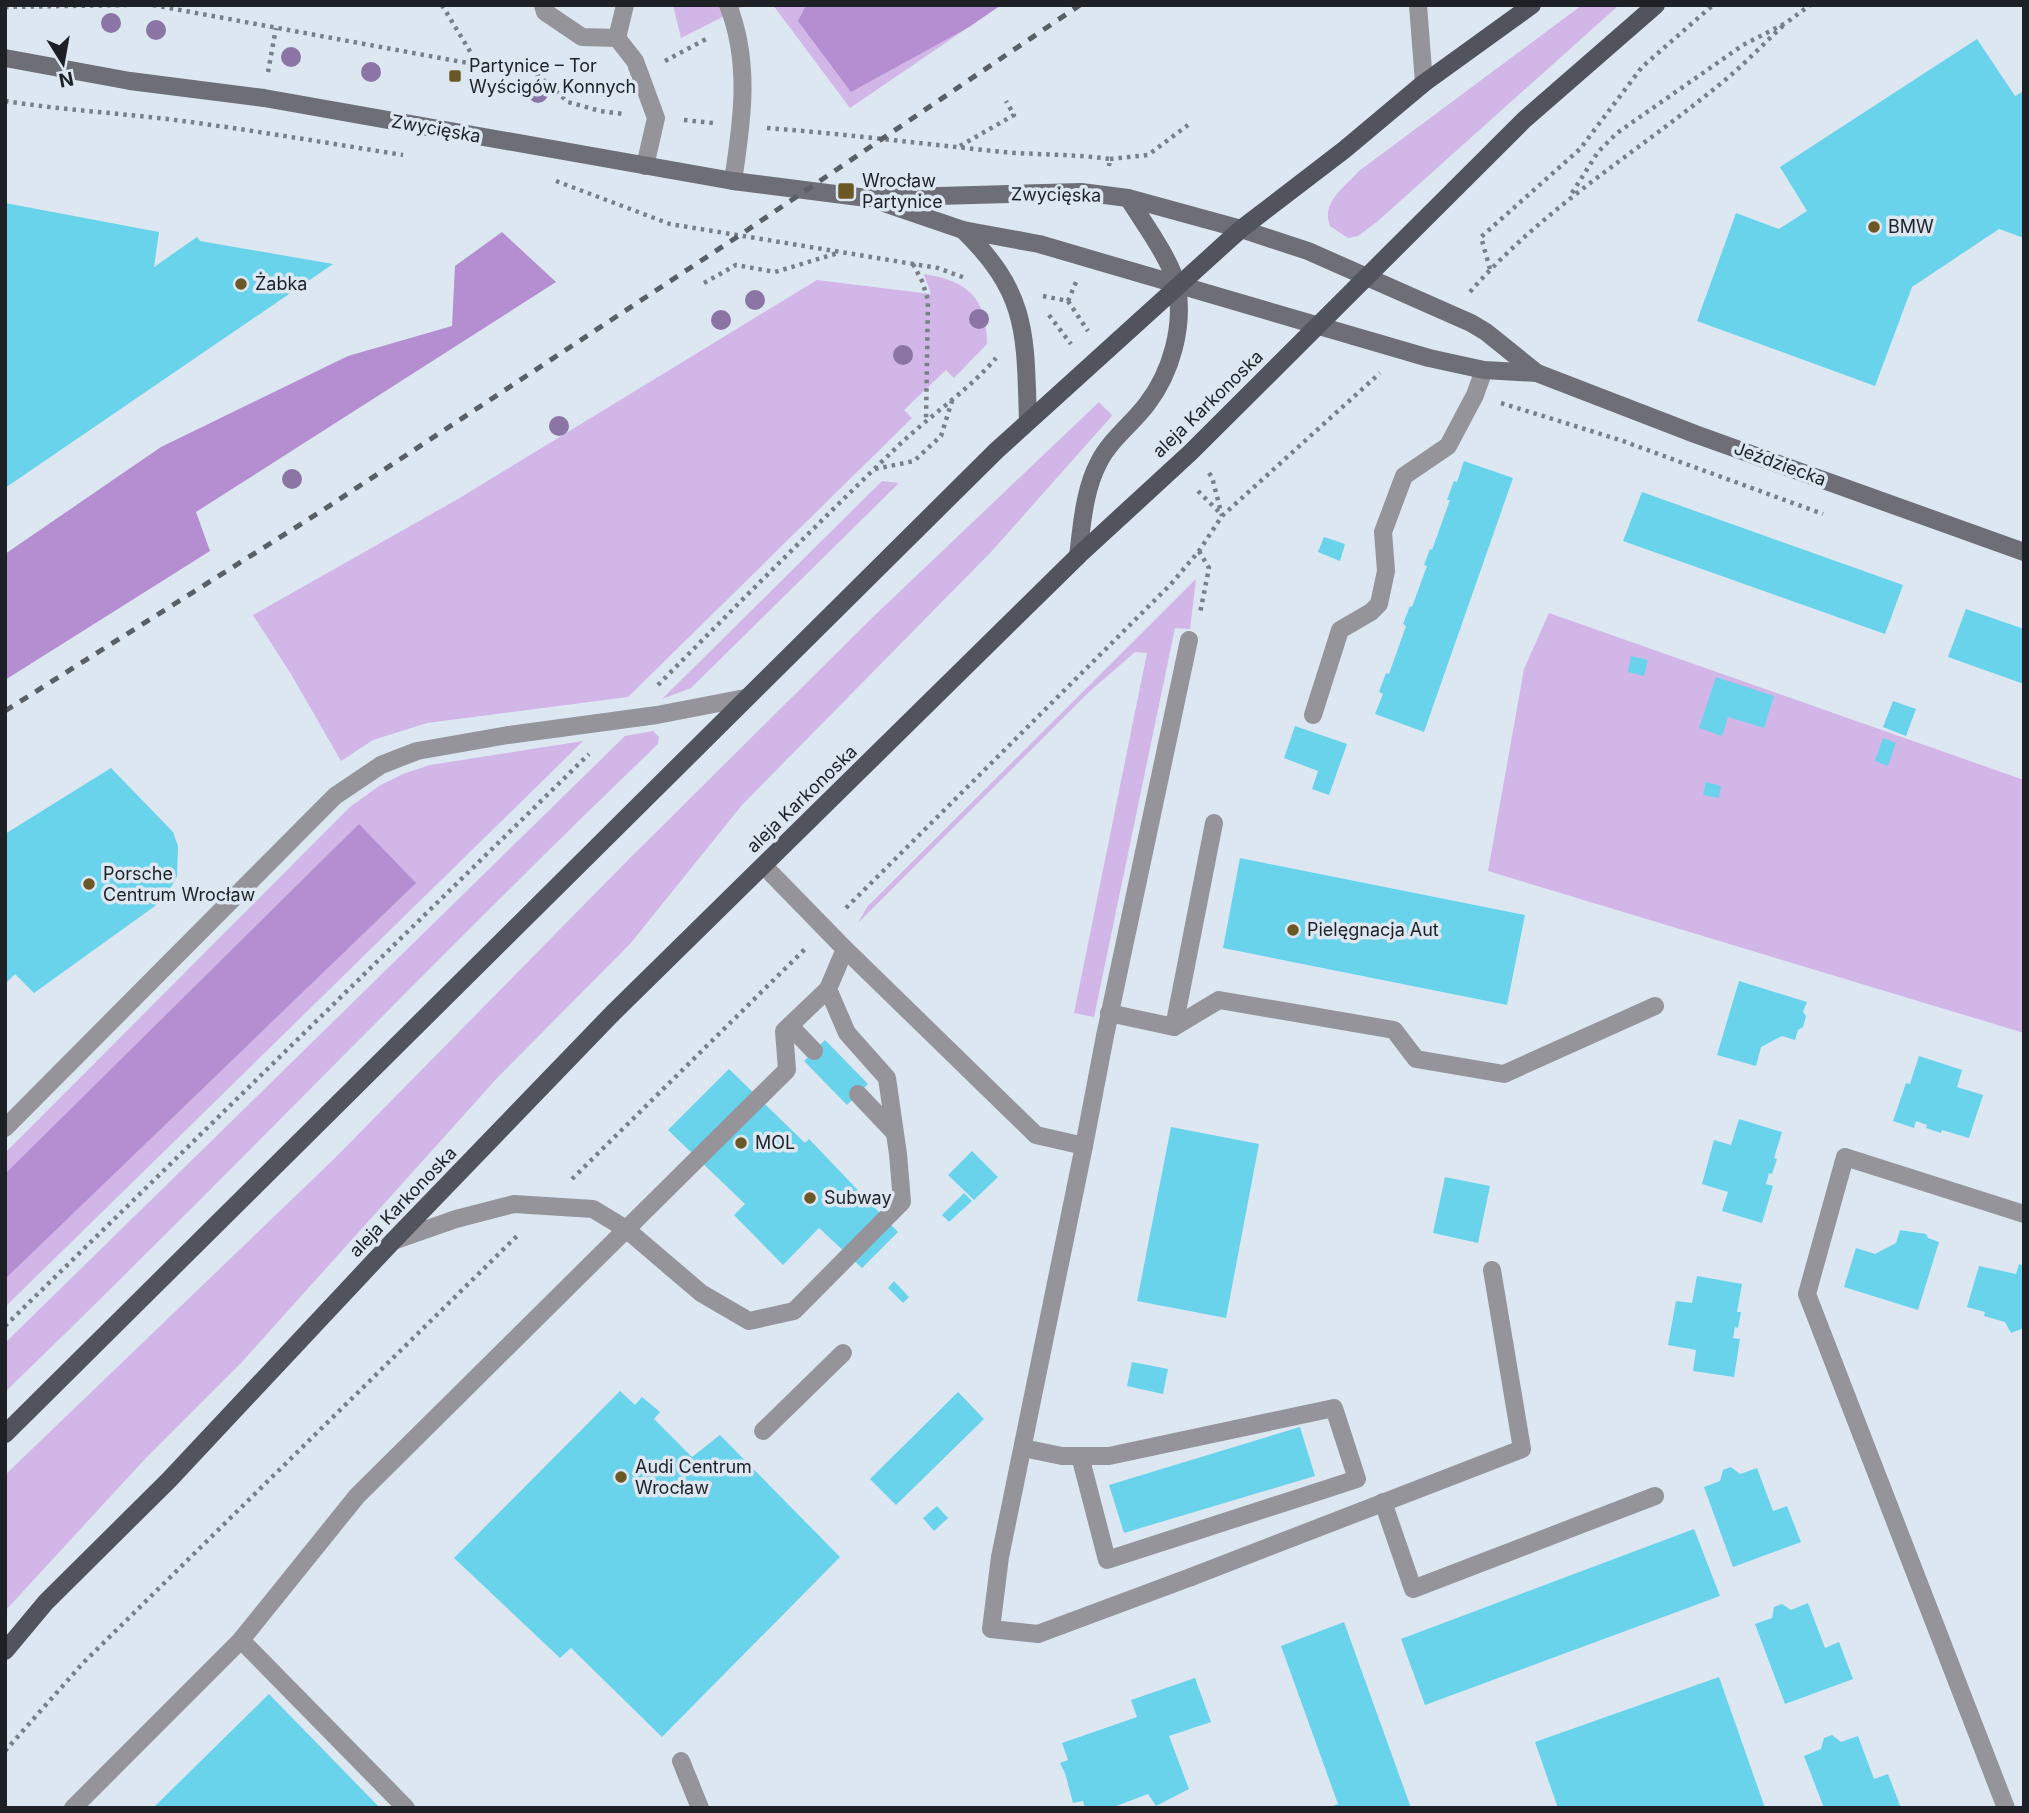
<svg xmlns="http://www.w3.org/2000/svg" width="2029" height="1813" font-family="Inter,sans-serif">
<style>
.green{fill:#d1b6e7}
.forest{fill:#b48ed1}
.building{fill:#6ad3ec}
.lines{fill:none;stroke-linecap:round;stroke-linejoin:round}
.path{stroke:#787f86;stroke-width:4.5;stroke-dasharray:3.5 5;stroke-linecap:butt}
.lane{stroke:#94949a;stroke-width:18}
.street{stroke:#94949a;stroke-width:18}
.secondary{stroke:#6d6e76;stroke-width:18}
.primary{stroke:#51535d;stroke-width:18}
.rail{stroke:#595f65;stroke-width:5;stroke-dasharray:9 9;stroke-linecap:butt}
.tree{fill:#8b75a5}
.poi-dot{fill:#6b5826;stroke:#dce7f2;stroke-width:2.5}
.labels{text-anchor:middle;stroke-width:7;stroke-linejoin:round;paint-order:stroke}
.poi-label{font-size:18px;fill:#1d2125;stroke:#dce7f2;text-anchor:start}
.street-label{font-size:18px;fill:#1d2125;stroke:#dce7f2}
</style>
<rect width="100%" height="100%" fill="#dce7f2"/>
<g class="green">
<polygon points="673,5 746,5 681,38"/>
<polygon points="773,5 1001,5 850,108"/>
<path d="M 1582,5 L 1619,5 L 1378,221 L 1358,236 L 1348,238 L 1330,226 C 1321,202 1344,188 1359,171 Z"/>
<path d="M 924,274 C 967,281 987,297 987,344 L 954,378 L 946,370 L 904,410 L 912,418 L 628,697 L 427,723 L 373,740 L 341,761 L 291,674 L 253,615 L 458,499 L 817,280 L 931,294 Z"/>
<polygon points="1099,402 1112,415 1111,417 991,552 742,805 630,944 498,1077 241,1363 145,1459 5,1611 5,1475 334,1159 631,857 873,617"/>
<polygon points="882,481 899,483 691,688 662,699"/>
<polygon points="1196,579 1190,629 1175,628 1094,1017 1074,1013 1147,653 1135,652 1089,692 858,923 867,907"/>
<polygon points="1549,613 2024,780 2024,1033 1488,871 1524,669"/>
<path d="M 653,731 L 659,737 L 658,744 C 437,956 226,1179 5,1392 L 5,1343 L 625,736 Z"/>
<polygon points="583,741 517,806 5,1307 5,1153 350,807 379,786 403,774 430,765"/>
</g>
<g class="forest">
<polygon points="806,5 1001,5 969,27 851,92 798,21"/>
<polygon points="502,232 556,282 196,512 210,551 5,680 5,554 161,447 348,356 452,326 455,266"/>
<polygon points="359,824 416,883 5,1279 5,1174"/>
</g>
<g class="building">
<polygon points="1977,39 2015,96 2024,91 2024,238 1999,229 1912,287 1875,386 1697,321 1736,213 1779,229 1807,211 1780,167"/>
<polygon points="5,203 159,232 154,267 197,237 200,241 333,264 5,488"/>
<polygon points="1464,461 1513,478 1424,732 1375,714 1383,694 1379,692 1386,673 1389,674 1406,626 1403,624 1410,606 1412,607 1427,566 1424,565 1430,549 1432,550 1450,500 1447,500 1454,481 1457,482"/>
<polygon points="1642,492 1903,585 1885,634 1623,541"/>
<polygon points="1324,537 1345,544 1340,561 1318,552"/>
<polygon points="1966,609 2024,629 2024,684 1948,657"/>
<polygon points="1631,656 1648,660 1644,676 1628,672"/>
<polygon points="1716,677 1774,696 1764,728 1728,717 1722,736 1699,728"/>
<polygon points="1893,701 1916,709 1906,736 1883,727"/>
<polygon points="1295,726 1347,744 1329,795 1312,789 1318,771 1284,758"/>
<polygon points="1883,738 1896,743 1888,766 1875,761"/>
<polygon points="111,768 173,832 178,846 177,876 169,891 155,906 34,993 15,974 5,984 5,834"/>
<polygon points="1706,782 1721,786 1719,798 1703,795"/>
<polygon points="1240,858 1525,915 1507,1005 1223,948"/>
<polygon points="1739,981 1807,1002 1803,1012 1806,1016 1803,1027 1798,1030 1795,1040 1782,1036 1761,1047 1756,1066 1717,1055"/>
<polygon points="825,1040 868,1084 847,1105 804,1061"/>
<polygon points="1919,1056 1962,1070 1957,1087 1983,1095 1969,1138 1942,1130 1941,1133 1926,1128 1927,1125 1916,1121 1914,1128 1893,1121 1906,1083 1910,1084"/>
<polygon points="729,1069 805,1143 809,1139 898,1232 862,1268 819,1228 783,1265 734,1215 745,1204 668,1130"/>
<polygon points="1739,1119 1782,1132 1774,1158 1777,1159 1772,1174 1769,1173 1766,1184 1773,1186 1762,1223 1722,1211 1728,1192 1702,1184 1714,1140 1731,1145"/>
<polygon points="1171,1127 1259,1144 1226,1318 1137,1301"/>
<polygon points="972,1151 998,1177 974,1200 948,1175"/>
<polygon points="1445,1177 1490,1186 1478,1243 1433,1233"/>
<polygon points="964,1193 972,1201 949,1222 942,1215"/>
<polygon points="1900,1230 1926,1234 1928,1238 1939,1242 1918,1310 1844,1287 1856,1248 1875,1254 1896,1243"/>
<polygon points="2019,1264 2024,1266 2024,1328 2011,1333 2005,1322 1984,1316 1985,1312 1967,1307 1979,1266 2016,1274"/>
<polygon points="1697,1276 1742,1284 1737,1312 1741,1312 1738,1328 1735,1327 1733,1338 1740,1339 1734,1377 1693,1371 1696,1350 1668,1345 1676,1301 1692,1303"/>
<polygon points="894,1281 909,1297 903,1303 888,1288"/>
<polygon points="1132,1362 1168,1369 1163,1394 1127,1386"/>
<polygon points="620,1391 635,1405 642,1397 660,1412 654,1419 692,1457 720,1435 840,1557 662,1737 571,1648 560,1658 454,1558"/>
<polygon points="958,1392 984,1419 896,1505 870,1479"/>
<polygon points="1300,1427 1315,1476 1124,1533 1109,1485"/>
<polygon points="1731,1467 1740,1474 1757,1468 1773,1511 1787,1506 1801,1542 1733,1567 1704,1487 1720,1481 1723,1470"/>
<polygon points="937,1506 948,1518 934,1531 923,1518"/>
<polygon points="1694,1529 1720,1596 1425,1705 1401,1639"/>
<polygon points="1808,1603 1825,1648 1839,1642 1853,1679 1785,1704 1755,1624 1772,1618 1774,1607 1782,1604 1791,1610"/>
<polygon points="1344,1622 1411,1808 1328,1808 1338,1804 1281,1646"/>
<polygon points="1719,1677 1765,1808 1558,1808 1535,1742"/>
<polygon points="1195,1678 1211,1722 1169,1736 1189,1789 1156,1806 1148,1794 1111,1808 1085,1808 1083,1801 1073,1803 1065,1773 1060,1763 1068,1760 1062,1743 1137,1717 1131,1700"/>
<polygon points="269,1694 380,1808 153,1808"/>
<polygon points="1832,1735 1841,1742 1858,1736 1874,1779 1888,1774 1901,1808 1824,1808 1804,1756 1821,1749 1824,1738"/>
</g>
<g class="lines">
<g class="path">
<polyline points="153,5 462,62 531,69 568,102 600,111 623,114"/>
<polyline points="442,5 477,63"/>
<polyline points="5,7 127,5"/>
<polyline points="665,61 710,37"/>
<polyline points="268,72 276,28"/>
<path d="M 5,101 C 62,110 119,113 175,120 C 252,130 327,143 403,155"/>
<polyline points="684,120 713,123"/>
<path d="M 767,128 C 846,134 924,144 1003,152 C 1039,155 1075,154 1110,159 L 1109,166"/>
<polyline points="960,146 1014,115 1006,101"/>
<polyline points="1110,159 1148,155 1188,125"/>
<polyline points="556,181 670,224 938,268 965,278"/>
<polyline points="1572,193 1598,152 1617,133 1743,45 1786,23 1810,5"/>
<polyline points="913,264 922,281 928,300 926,419"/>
<polyline points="1490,269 1481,237 1580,149 1642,67 1713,5"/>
<polyline points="704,283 736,265 775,272 838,253"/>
<path d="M 1470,292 C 1542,209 1636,153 1719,85 C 1743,66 1764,43 1786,23"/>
<polyline points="1043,296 1068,301 1088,331"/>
<polyline points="1068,301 1076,282"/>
<polyline points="1049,315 1071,344"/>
<polyline points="1501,403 1620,440 1823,514"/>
<polyline points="875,469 914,461 941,436 952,401"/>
<polyline points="1209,473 1212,477 1222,516"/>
<polyline points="1198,491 1222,515"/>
<polyline points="1199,551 1209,568 1200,613"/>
<path d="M 658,685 C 737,605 816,525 897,447 C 929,416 968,391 996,358"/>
<polyline points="846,908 1171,584 1199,551 1222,516 1380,373"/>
<polyline points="572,1179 805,949"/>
<polyline points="5,1326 589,754"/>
<polyline points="5,1751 83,1663 520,1233"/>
</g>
<g class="lane">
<polyline points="543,5 545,12 582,37 617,38 635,61 656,118 645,166"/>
<path d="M 728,5 C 751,63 742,122 733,181"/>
<polyline points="1418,5 1424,83"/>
<polyline points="617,38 625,5"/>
<polyline points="1313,715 1340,630 1371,612 1379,604 1386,571 1383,532 1404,476 1448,446 1475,395 1484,370"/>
<polyline points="1109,1013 1174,1027 1219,1000 1394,1030 1416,1059 1504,1074 1655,1006"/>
<polyline points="790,1026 814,1051"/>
<polyline points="1174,1027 1214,823"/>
<polyline points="858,1094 893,1131"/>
<polyline points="5,1128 335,796 381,765 417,751 508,735 657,715 745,698"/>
<polyline points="1084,1146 1105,1036 1189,640"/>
<polyline points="393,1241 456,1219 514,1204 593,1209 626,1229 701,1293 749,1321 794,1311 902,1202 898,1154 887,1078 847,1033 828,989 845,949"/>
<polyline points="763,1431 843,1353"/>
<polyline points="1023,1448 1062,1456 1109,1456 1334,1408 1357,1479 1107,1560 1080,1456"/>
<polyline points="1383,1502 1413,1589 1655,1496"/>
<polyline points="1191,1577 1522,1449 1492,1270"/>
<polyline points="241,1640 406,1808"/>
<polyline points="681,1761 700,1808"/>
<polyline points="73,1808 241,1640 357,1496 787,1070 784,1031 828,989"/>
</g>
<g class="street">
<polyline points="764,866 845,949 1036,1135 1084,1146 1000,1557 991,1629 1038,1634 1191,1577"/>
<polyline points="2006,1808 1807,1294 1845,1157 2024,1214"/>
</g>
<g class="secondary">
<polyline points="5,58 130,81 264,98 733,181 867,198 1081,192 1128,198 1241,229 1308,251 1471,323 1486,332 1537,373"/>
<polyline points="881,202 963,230 1039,244 1429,358 1484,370 1537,373 1695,434 2024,552"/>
<path d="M 963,230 C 1029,294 1025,335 1028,421"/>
<path d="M 1078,556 C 1082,525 1084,490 1099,462 C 1110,440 1132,424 1147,404 C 1171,373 1184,327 1177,287 C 1173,263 1142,220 1128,198"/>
</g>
<g class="primary">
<polyline points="5,1434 996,451 1241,229 1344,150 1424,83 1532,5"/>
<polyline points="5,1651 46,1602 169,1480 393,1241 612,1014 1078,556 1191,452 1524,120 1656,5"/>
</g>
<polyline class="rail" points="5,711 320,512 737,237 1080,5"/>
</g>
<g class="tree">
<circle cx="111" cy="23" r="10"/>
<circle cx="156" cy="30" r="10"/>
<circle cx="291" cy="57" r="10"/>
<circle cx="371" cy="72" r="10"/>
<circle cx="538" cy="93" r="10"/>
<circle cx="755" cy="300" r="10"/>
<circle cx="979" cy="319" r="10"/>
<circle cx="721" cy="320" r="10"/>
<circle cx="903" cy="355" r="10"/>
<circle cx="559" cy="426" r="10"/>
<circle cx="292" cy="479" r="10"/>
</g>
<g class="poi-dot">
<rect x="448" y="69" width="14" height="14" rx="3.5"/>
<rect x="837" y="182" width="18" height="18" rx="3.5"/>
<circle cx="1874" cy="227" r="7"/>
<circle cx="241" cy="284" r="7"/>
<circle cx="89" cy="884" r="7"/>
<circle cx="1293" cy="930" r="7"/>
<circle cx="741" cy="1143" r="7"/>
<circle cx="810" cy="1198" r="7"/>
<circle cx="621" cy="1477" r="7"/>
</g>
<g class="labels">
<g class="poi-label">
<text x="469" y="72">Partynice – Tor<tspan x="469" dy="21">Wyścigów Konnych</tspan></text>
<text x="862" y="187">Wrocław<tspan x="862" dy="21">Partynice</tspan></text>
<text x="1888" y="233">BMW</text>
<text x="255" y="290">Żabka</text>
<text x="103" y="880">Porsche<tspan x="103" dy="21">Centrum Wrocław</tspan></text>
<text x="1307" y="936">Pielęgnacja Aut</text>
<text x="755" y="1149">MOL</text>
<text x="824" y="1204">Subway</text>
<text x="635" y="1473">Audi Centrum<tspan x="635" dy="21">Wrocław</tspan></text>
</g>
<g class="street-label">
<text transform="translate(436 129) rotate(10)" y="6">Zwycięska</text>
<text transform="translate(1056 195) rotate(1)" y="6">Zwycięska</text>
<text transform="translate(1208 404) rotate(-44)" y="6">aleja Karkonoska</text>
<text transform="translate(1780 464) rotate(20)" y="6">Jeździecka</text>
<text transform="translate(802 799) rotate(-44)" y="6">aleja Karkonoska</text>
<text transform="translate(403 1202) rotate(-46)" y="6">aleja Karkonoska</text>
</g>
</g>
<rect width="2029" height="1813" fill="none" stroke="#1d2125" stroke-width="14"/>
<g transform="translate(63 63) rotate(169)" stroke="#dce7f2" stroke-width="5" paint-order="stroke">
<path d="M0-5L12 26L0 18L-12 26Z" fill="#1d2125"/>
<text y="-10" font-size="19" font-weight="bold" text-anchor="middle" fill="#1d2125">N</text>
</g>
</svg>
